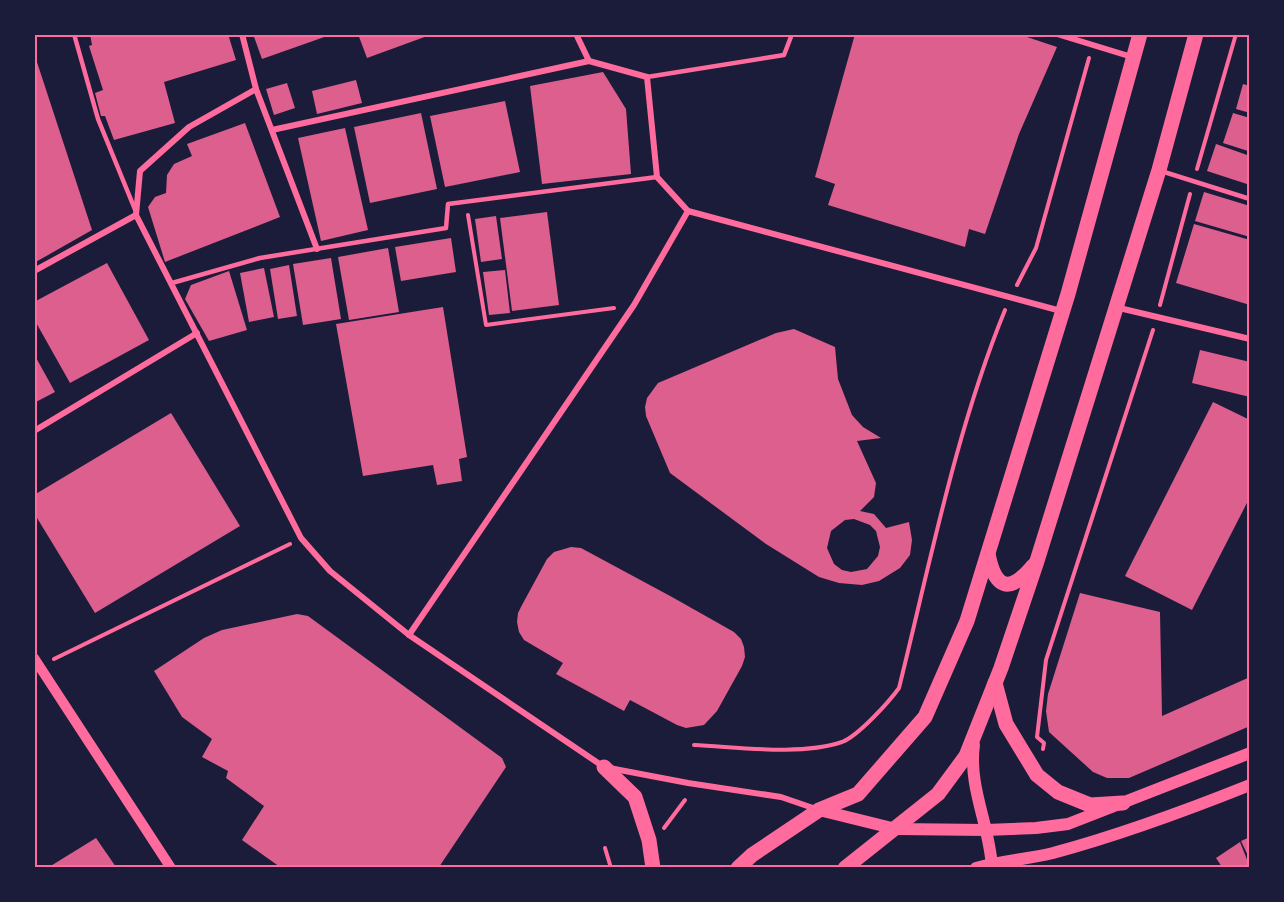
<svg xmlns="http://www.w3.org/2000/svg" width="1284" height="902" font-family="Arial,sans-serif">
<style>
.building{fill:#dd5f8e;fill-rule:evenodd}
.lines{fill:none;stroke-linecap:round;stroke-linejoin:round}
.path{stroke:#ff6b9d;stroke-width:4}
.service{stroke:#ff6b9d;stroke-width:4.5}
.minor{stroke:#ff6b9d;stroke-width:6}
.tertiary{stroke:#ff6b9d;stroke-width:10}
.secondary{stroke:#ff6b9d;stroke-width:12}
.primary{stroke:#ff6b9d;stroke-width:15}
.neatline{fill:none;stroke:#ff6b9d;stroke-width:2}
</style>
<rect width="100%" height="100%" fill="#1b1b3a"/>
<g class="building">
<polygon points="90,34 228,34 236,60 164,82 175,123 114,140 105,116 101,116 95,93 103,90 89,46 92,45"/>
<polygon points="253,34 330,34 330,35 262,59"/>
<polygon points="358,34 430,34 430,35 367,58"/>
<polygon points="855,34 1018,34 1057,47 1019,134 985,234 969,229 965,247 828,205 835,184 815,177"/>
<polygon points="34,53 92,230 34,263"/>
<polygon points="603,72 626,109 631,174 542,184 530,86"/>
<polygon points="356,80 362,103 317,114 312,91"/>
<polygon points="287,83 295,108 274,115 266,89"/>
<polygon points="1243,84 1250,86 1250,113 1236,109"/>
<polygon points="505,101 520,172 445,187 430,116"/>
<polygon points="421,113 437,189 370,203 354,127"/>
<polygon points="1233,113 1250,118 1250,146 1248,151 1223,143"/>
<polygon points="245,123 280,217 165,262 148,207 155,197 166,193 167,175 174,164 192,156 187,144"/>
<polygon points="345,128 368,230 321,241 298,138"/>
<polygon points="1216,144 1250,156 1250,185 1207,171"/>
<polygon points="1204,192 1250,206 1250,237 1195,221"/>
<polygon points="547,212 559,305 512,311 500,218"/>
<polygon points="496,216 502,259 481,262 475,219"/>
<polygon points="1194,224 1250,240 1250,305 1176,283"/>
<polygon points="451,238 456,272 401,281 395,247"/>
<polygon points="388,248 399,312 349,320 338,257"/>
<polygon points="331,258 341,319 303,325 293,264"/>
<polygon points="107,263 149,340 70,383 34,319 34,302"/>
<polygon points="289,265 297,316 278,319 270,269"/>
<polygon points="264,268 274,317 249,322 240,273"/>
<polygon points="505,270 510,313 489,315 483,272"/>
<polygon points="229,271 247,330 209,341 185,299 191,285"/>
<polygon points="443,307 467,457 459,459 462,481 437,485 433,465 363,476 336,324"/>
<path d="M 794,329 L 835,347 L 838,379 L 852,415 L 863,427 L 881,438 L 857,441 L 876,483 L 874,497 L 860,511 L 874,514 L 886,528 L 909,522 L 912,540 L 910,555 L 900,568 L 879,581 L 862,585 L 839,583 L 819,577 L 766,544 L 670,473 L 646,416 L 645,407 L 647,398 L 658,383 L 776,333 ZM 854,519 L 870,525 L 876,531 L 880,547 L 878,556 L 867,569 L 851,572 L 842,570 L 834,564 L 827,548 L 831,531 L 845,520 Z"/>
<polygon points="1200,350 1250,362 1250,397 1192,383"/>
<polygon points="34,354 55,392 34,403"/>
<polygon points="1213,402 1250,420 1250,497 1192,610 1125,576"/>
<polygon points="171,413 240,526 95,613 34,513 34,495"/>
<polygon points="571,547 581,548 672,597 734,632 741,639 744,647 745,657 742,666 717,711 704,725 686,728 677,725 630,700 624,711 556,674 563,663 524,640 519,632 517,622 518,613 522,605 547,559 554,552"/>
<polygon points="1080,593 1160,612 1162,716 1250,677 1250,726 1129,778 1107,778 1093,772 1049,732 1046,711 1048,694"/>
<polygon points="297,614 308,616 502,758 506,767 439,867 280,867 242,840 264,806 226,778 228,771 202,757 212,739 182,717 154,671 204,638 222,630"/>
<polygon points="1250,837 1250,860 1241,841"/>
<polygon points="96,838 116,867 49,867"/>
<polygon points="1240,842 1250,867 1222,867 1216,858"/>
</g>
<g class="lines">
<g class="path">
<polyline points="1197,169 1236,34"/>
<polyline points="468,215 486,325 614,308"/>
<polyline points="1017,285 1036,248 1089,58"/>
<polyline points="1160,305 1190,194"/>
<polyline points="54,659 290,544"/>
<path d="M 694,745 C 739,747 800,756 842,742 C 858,736 889,702 899,688 C 930,563 956,430 1005,310"/>
<polyline points="1043,749 1044,743 1037,737 1046,660 1153,330"/>
<polyline points="664,828 685,800"/>
<polyline points="605,848 611,868"/>
</g>
<g class="service">
<polyline points="74,34 98,119 136,212"/>
<polyline points="647,77 784,55 792,34"/>
<polyline points="1161,171 1250,199"/>
<polyline points="172,283 260,258 446,228 448,204 657,177"/>
</g>
<g class="minor">
<polyline points="242,34 256,89 189,127 140,171 136,215 301,538 330,571 409,635 604,767 688,783 781,797 816,809"/>
<polyline points="1057,34 1132,57"/>
<polyline points="256,89 317,249"/>
<polyline points="272,130 589,61"/>
<polyline points="688,211 1061,311"/>
<polyline points="34,271 136,215"/>
<polyline points="1115,307 1250,339"/>
<polyline points="34,431 197,333"/>
<polyline points="409,635 634,305 688,211 657,177 647,77 589,61 576,34"/>
</g>
<polyline class="tertiary" points="34,658 171,868"/>
<g class="secondary">
<path d="M 974,745 C 968,787 990,826 992,868"/>
<polyline points="819,810 896,829 986,830 1036,828 1068,824 1250,753"/>
<path d="M 976,868 C 1001,861 1028,859 1053,853 C 1120,835 1185,811 1250,785"/>
</g>
<g class="primary">
<path d="M 988,554 C 995,588 1009,595 1033,566"/>
<polyline points="995,683 1006,724 1037,775 1058,792 1090,805 1123,803"/>
<polyline points="604,767 635,797 649,840 653,868"/>
<polyline points="738,868 752,855 819,810 858,794 925,717 967,621 1068,294 1140,34"/>
<polyline points="845,868 938,794 966,756 1001,668 1037,561 1159,170 1196,34"/>
</g>
</g>
<rect width="1284" height="902" fill="none" stroke="#1b1b3a" stroke-width="72"/>
<rect x="36" y="36" width="1212" height="830" class="neatline"/>
</svg>
